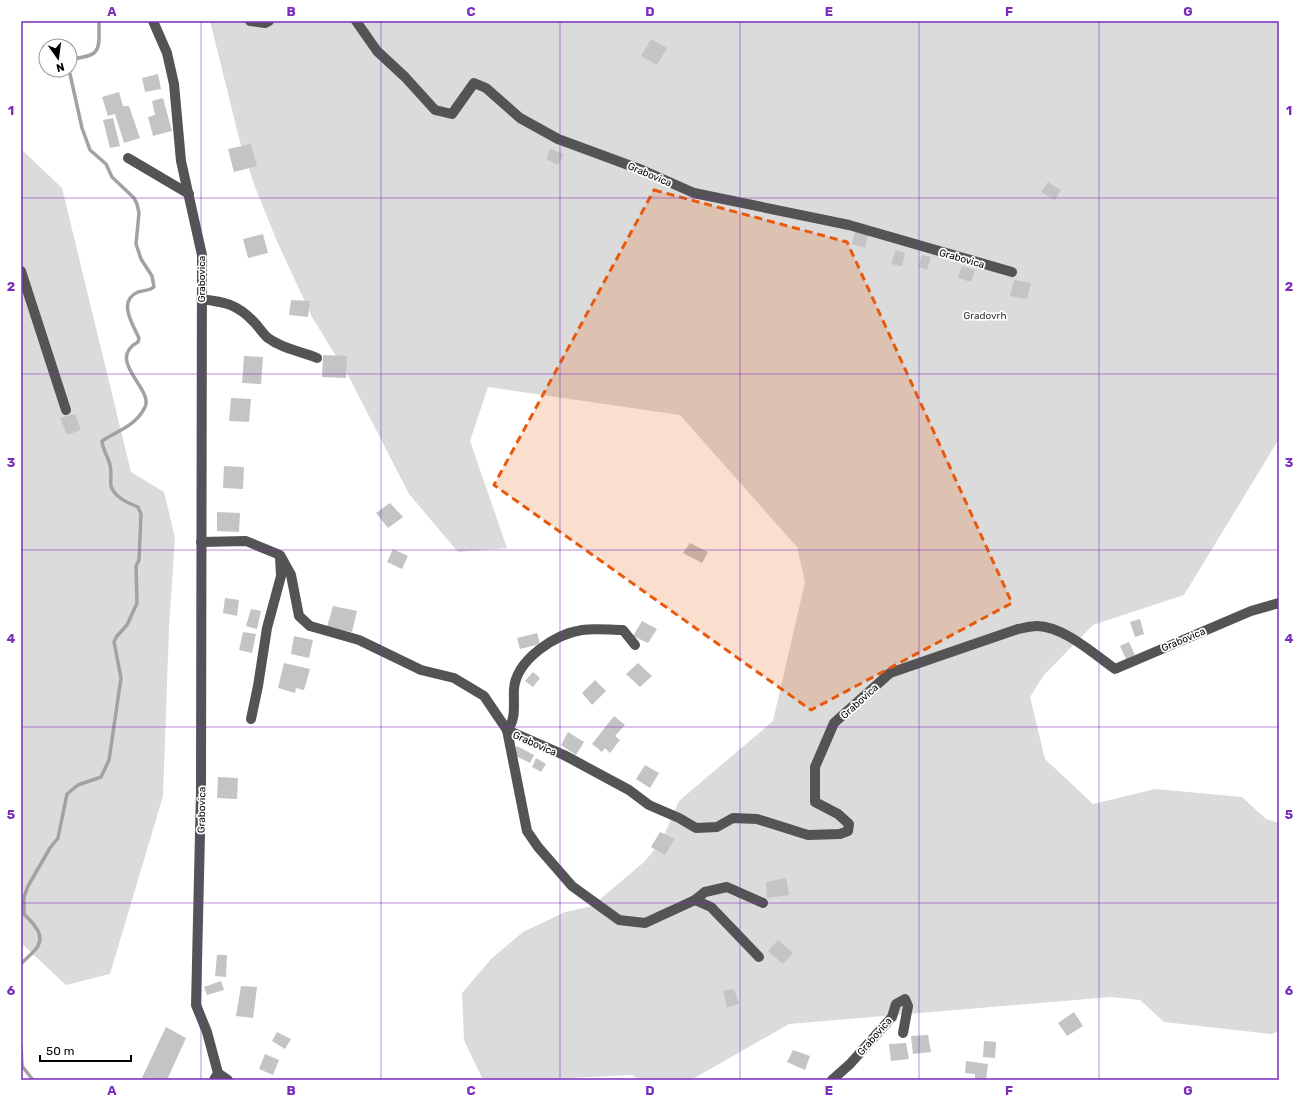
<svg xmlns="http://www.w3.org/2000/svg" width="1300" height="1101" font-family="Rubik,sans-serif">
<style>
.green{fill:#dbdbdb}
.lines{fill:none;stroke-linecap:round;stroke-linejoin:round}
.stream{stroke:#a2a2a2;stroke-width:3.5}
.building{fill:#c4c4c4}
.minor{stroke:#545454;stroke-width:10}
.marked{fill:#e8590c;fill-opacity:0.2;stroke:#e8590c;stroke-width:3;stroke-dasharray:8 5;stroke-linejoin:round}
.grid{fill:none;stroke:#7b2cbf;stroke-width:1;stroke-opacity:0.55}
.labels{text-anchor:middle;stroke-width:3.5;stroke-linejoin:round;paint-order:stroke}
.street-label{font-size:10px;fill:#000;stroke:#fff}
.park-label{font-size:10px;fill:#323232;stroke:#fff}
.neatline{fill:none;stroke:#7b2cbf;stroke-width:1.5}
.grid-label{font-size:13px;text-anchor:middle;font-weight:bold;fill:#7b2cbf}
</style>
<rect width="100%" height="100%" fill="#fff"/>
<g class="green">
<polygon points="210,21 1279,21 1279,439 1184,595 1093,625 1044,675 1030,697 1045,759 1093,804 1155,789 1242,797 1266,819 1279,823 1279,1031 1271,1034 1164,1022 1140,1000 1111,997 789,1024 691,1080 641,1080 632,1075 527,1080 483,1080 464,1040 462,993 492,958 523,932 565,912 592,906 644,862 661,842 679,801 773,721 805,582 797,547 680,415 488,387 470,441 507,548 458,552 409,494 349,377 312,317 276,239 255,187 240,142"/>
<polygon points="21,149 62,188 131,472 164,492 175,538 169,628 163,796 110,974 66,985 21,943"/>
</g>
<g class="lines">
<g class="stream">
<path d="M 70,59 C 102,56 99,51 99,21"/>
<path d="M 21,964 C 25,959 30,956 34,951 C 48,937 34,924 24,914 L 24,897 L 28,886 L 50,848 L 58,838 L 67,794 L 78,785 L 101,777 L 109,760 L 121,678 L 114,642 L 117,636 L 127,625 L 137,603 L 136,566 L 139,560 L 141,514 L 138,507 C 128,503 114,497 111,486 C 110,479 112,472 110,465 C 108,456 102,449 102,441 C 117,431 137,425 145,407 C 154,389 105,360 138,342 L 139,338 C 133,325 117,301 138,292 C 144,290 149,291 154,287 L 152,276 L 141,259 L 136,244 L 139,213 L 137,204 L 134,198 L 112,177 L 106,164 L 90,150 L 82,128 L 70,74 L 69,72 L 63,73 L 62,70"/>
<polyline points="21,1046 22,1066 33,1080"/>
</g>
</g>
<g class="building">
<polygon points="651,39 667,48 657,65 641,56"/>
<polygon points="158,74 161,89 145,92 142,78"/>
<polygon points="119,92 123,106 129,106 140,138 124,143 115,114 108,116 102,97"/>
<polygon points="163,98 172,131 153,136 148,117 155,115 152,101"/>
<polygon points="113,118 120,146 110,148 103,120"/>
<polygon points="251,144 257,166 234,172 228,149"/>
<polygon points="550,149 564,154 558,165 546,159"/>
<polygon points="1048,182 1061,190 1055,200 1041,192"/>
<polygon points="855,231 868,235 865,248 852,244"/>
<polygon points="263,234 268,253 248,258 243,239"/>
<polygon points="896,250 905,253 902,266 891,264"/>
<polygon points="922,255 931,257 927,270 918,267"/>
<polygon points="962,266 975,270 971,282 958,278"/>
<polygon points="1014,280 1031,283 1027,299 1010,296"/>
<polygon points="291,300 310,301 308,317 289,315"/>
<polygon points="323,355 347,356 346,378 322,377"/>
<polygon points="244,356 263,357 261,384 242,383"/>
<polygon points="231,398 251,399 249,422 229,421"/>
<polygon points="75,414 81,430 67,435 60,418"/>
<polygon points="224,466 244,467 243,489 223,488"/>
<polygon points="390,503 403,517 388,528 376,513"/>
<polygon points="217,512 240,513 239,532 217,531"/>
<polygon points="690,543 708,552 702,563 683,553"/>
<polygon points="393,549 408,556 402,569 387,562"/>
<polygon points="225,598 239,600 237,616 223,613"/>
<polygon points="333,606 357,611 352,632 327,627"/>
<polygon points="251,609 261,611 257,629 246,626"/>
<polygon points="1140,619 1144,634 1135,637 1130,622"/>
<polygon points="642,621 657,629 648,643 633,636"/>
<polygon points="243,632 256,634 252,653 239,650"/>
<polygon points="537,633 540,644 520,649 517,638"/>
<polygon points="294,636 313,640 309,658 291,654"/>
<polygon points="1129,642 1135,655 1126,659 1120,646"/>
<polygon points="284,663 310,669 304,690 296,688 295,693 278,688"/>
<polygon points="638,663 652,676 640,687 626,674"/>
<polygon points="533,672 540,678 533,687 525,681"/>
<polygon points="595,680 606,691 592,705 582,693"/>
<polygon points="614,716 625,725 615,736 620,740 610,753 605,748 602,752 592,744"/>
<polygon points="568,732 584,742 576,755 561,745"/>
<polygon points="517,746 534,755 530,763 512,754"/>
<polygon points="536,758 546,764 541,772 532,767"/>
<polygon points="645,765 659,773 650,788 636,779"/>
<polygon points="218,777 238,778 237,799 217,798"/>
<polygon points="660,832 675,839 665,855 651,847"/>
<polygon points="786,878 789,895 767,898 766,882"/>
<polygon points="778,940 793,953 783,964 768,951"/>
<polygon points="217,955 227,955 226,977 215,976"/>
<polygon points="221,981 224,990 207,995 204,987"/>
<polygon points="241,986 257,987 253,1018 236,1016"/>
<polygon points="734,989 739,1004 727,1007 723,991"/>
<polygon points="1074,1012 1083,1026 1067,1036 1058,1023"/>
<polygon points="166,1027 186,1038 167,1080 141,1080"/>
<polygon points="277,1032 291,1039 285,1049 272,1041"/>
<polygon points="928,1035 931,1052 913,1054 911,1036"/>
<polygon points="984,1041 996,1042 995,1058 983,1057"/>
<polygon points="906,1043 909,1059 891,1061 889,1044"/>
<polygon points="793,1050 810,1056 805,1070 787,1062"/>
<polygon points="265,1054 279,1060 273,1075 259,1069"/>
<polygon points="966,1061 988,1064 986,1080 975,1080 975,1074 965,1073"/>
</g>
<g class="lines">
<g class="minor">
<polyline points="153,21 167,53 174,84 181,161 202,255 201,791 196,1005 207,1032 218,1073 214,1080"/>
<polyline points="250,21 265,23 269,21"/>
<polyline points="356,21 377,51 405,77 435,110 452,114 474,83 486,88 520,118 558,139 642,170 694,193 849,225 1012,272"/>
<polyline points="128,158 189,194"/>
<polyline points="21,271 66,410"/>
<path d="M 201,299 C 225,302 237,304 254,322 C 259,327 263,334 268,338 C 283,349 300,351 317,358"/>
<polyline points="201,542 246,541 280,555 291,575 299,616 310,626 359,640 421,670 454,678 484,696 507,730 527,831 538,847 572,886 619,920 645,923 695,900 705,892 727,887 763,903"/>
<path d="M 635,645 L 623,630 C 610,630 595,628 582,630 C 555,634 516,660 514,689 C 513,703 517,719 507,730 L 564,755 L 629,790 L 649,805 L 679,818 L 696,828 L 717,827 L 733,818 L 757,819 L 808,835 L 840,834 L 848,831 L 849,824 L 838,814 L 815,802 L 815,767 L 834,723 L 890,673 L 1018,629 C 1024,628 1031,626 1037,626 C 1063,626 1094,654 1115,669 L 1251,611 L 1279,603"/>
<polyline points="251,719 258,686 267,628 281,576 280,557"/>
<polyline points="695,900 711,907 759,957"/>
<polyline points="218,1073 228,1080"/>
<polyline points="832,1080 850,1064 892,1017 896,1004 905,999 908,1006 903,1033"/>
</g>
</g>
<path class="marked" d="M 654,190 L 847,242 L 1012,603 L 811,710 L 494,485 Z"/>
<path class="grid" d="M 201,21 L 201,1080M 381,21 L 381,1080M 560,21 L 560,1080M 740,21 L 740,1080M 919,21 L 919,1080M 1099,21 L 1099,1080M 21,198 L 1279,198M 21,374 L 1279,374M 21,550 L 1279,550M 21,727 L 1279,727M 21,903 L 1279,903"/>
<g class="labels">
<g class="street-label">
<text transform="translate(650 174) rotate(23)" y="4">Grabovica</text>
<text transform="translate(962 258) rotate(16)" y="4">Grabovica</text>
<text transform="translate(201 279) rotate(-90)" y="4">Grabovica</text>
<text transform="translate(1183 639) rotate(-23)" y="4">Grabovica</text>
<text transform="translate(859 701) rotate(-42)" y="4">Grabovica</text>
<text transform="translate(535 743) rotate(24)" y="4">Grabovica</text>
<text transform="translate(201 810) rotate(-89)" y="4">Grabovica</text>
<text transform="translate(874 1036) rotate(-49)" y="4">Grabovica</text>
</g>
<g class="park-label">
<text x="985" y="319">Gradovrh</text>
</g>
</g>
<rect width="1300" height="1101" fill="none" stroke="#ffffff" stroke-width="44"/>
<g transform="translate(58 58) rotate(166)"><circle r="19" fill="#ffffff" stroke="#999999"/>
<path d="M0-3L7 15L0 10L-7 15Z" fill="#000000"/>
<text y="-6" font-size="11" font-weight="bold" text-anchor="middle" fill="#000000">N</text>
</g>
<path d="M40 1055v6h91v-6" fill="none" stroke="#000000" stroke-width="2"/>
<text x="46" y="1055" font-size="12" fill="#000000" stroke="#ffffff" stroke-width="3" paint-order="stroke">50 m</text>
<rect x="22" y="22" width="1256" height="1057" class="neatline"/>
<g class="grid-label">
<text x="112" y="16">A</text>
<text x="291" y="16">B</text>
<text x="471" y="16">C</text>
<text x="650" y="16">D</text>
<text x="829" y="16">E</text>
<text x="1009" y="16">F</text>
<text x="1188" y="16">G</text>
<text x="11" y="115">1</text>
<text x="1289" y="115">1</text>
<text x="11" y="291">2</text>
<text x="1289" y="291">2</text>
<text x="11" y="467">3</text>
<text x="1289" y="467">3</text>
<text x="11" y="643">4</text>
<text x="1289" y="643">4</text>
<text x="11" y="819">5</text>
<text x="1289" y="819">5</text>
<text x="11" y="995">6</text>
<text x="1289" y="995">6</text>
<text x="112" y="1095">A</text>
<text x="291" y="1095">B</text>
<text x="471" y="1095">C</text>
<text x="650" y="1095">D</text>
<text x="829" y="1095">E</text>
<text x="1009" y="1095">F</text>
<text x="1188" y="1095">G</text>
</g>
</svg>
